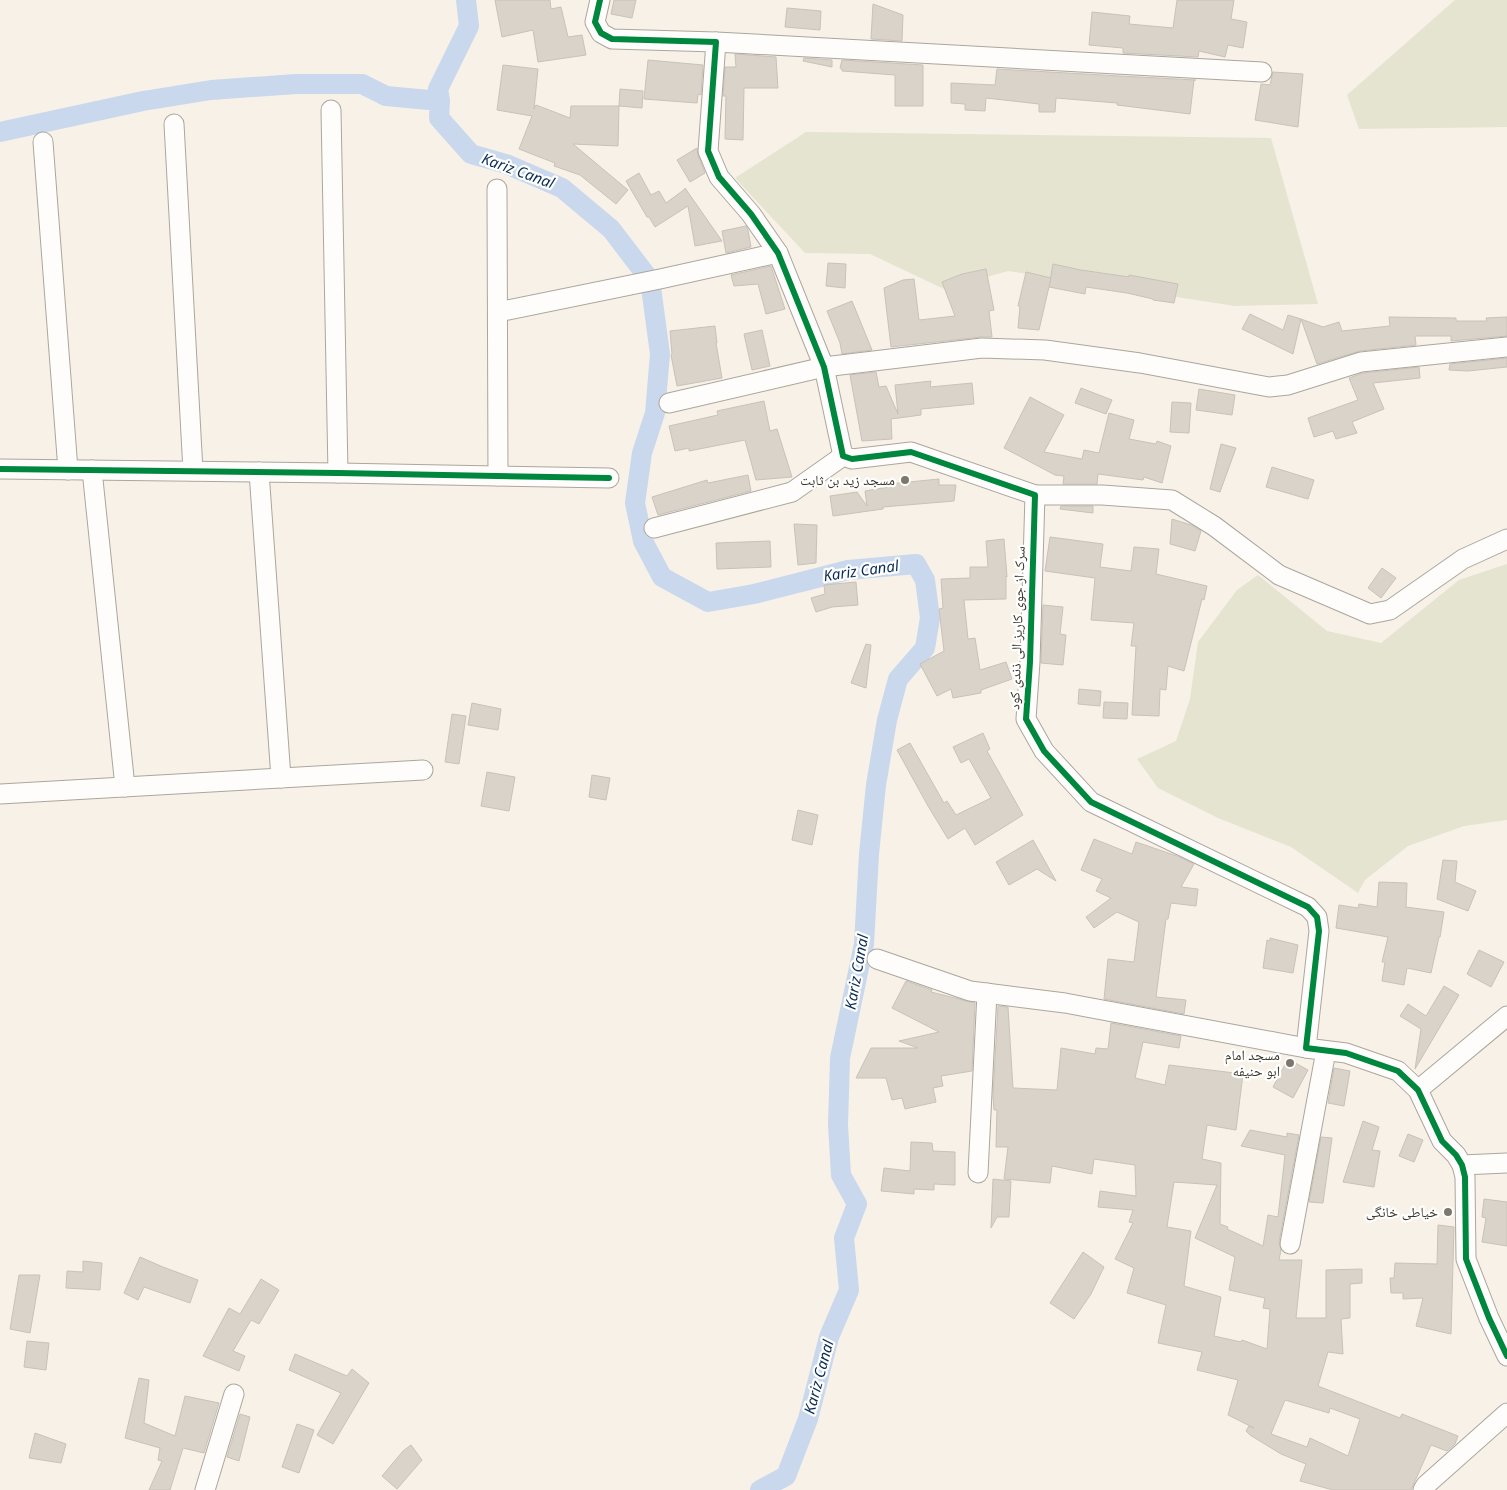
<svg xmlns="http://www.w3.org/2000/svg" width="1507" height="1490" font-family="'Noto Sans','Noto Naskh Arabic',sans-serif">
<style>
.green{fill:#e4e4d0}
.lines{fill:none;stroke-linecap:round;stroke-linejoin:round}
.canal{stroke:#c9d8ed;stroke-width:20}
.building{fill:#d9d3c9;stroke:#c8c2b8;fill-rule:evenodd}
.minor-casing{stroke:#aca69c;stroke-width:21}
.minor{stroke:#fefdfb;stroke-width:19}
.cycleway-casing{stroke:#fff;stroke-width:9}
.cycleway{stroke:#00873e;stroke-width:6}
.poi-dot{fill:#7d776c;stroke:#fff;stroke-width:2}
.labels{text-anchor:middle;stroke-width:4.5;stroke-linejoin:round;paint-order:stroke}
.poi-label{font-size:14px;fill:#3c362a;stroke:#fff;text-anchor:end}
.street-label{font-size:14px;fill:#3c362a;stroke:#fff}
.water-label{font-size:15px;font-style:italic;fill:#092b55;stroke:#fff}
</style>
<rect width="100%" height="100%" fill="#f7f1e7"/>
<g class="green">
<polygon points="1455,0 1507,0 1507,127 1359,129 1347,95"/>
<polygon points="806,132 1271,138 1318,304 1235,306 1008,271 944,289 870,254 805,253 735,178"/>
<polygon points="1507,564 1507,820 1464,826 1408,846 1365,880 1358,893 1291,847 1218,818 1158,788 1137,759 1176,741 1190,699 1198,642 1237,590 1258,575 1327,631 1381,643 1459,580"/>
</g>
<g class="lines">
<g class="canal">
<polyline points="466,0 469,26 438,89 440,101 439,118 471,154 506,164 562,188 611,229 650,280 660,354 655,413 642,453 635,503 643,541 662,577 708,602 754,594 848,570 916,564 925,580 930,618 925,648 898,679 887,720 876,785 869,854 864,944 840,1058 838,1125 841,1175 857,1204 844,1238 849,1290 829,1337 808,1419 786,1476 760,1490"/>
<polyline points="0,132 143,101 211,90 296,84 362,84 386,96 440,101"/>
</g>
</g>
<g class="building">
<polygon points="495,0 550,0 551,9 561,7 568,37 582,35 586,55 538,62 533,30 502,37"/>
<polygon points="614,0 636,0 632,18 611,14"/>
<polygon points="1177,0 1234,0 1231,19 1247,22 1243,48 1228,45 1225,57 1199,51 1198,57 1123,53 1123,48 1089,45 1092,12 1130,16 1129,24 1173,28"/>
<polygon points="873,4 903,15 902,41 871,39"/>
<polygon points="787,8 821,11 820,30 785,27"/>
<polygon points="735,54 776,57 778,88 744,88 743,140 725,139 726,96 723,96 725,67 736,67"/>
<polygon points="804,58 832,60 832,67 803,61"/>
<polygon points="648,60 703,65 701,95 698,94 697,103 644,99"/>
<polygon points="842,60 923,65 923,106 895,106 895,75 842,71 842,69 840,68"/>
<polygon points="503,65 538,69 534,109 536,105 570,118 571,106 619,106 618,146 573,144 628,190 616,204 580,175 554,166 555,163 519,149 532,116 497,110"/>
<polygon points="997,69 1120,76 1196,80 1194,80 1190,114 1117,105 1117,103 1056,98 1055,112 1039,112 1039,104 986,98 985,111 965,110 965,104 951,103 951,83 995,85"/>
<polygon points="1273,72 1303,74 1298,127 1255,120 1261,84 1270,85"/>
<polygon points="620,89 643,91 642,108 619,106"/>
<polygon points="697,148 698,155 705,173 690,182 677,160"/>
<polygon points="639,173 651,195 659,191 666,203 685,189 685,188 722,241 695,246 688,206 655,227 649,217 647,217 626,181"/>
<polygon points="746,226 748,230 751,247 726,253 722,231"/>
<polygon points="828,263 846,264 845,288 826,286"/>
<polygon points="1053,264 1081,270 1129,277 1129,275 1178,284 1174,303 1153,300 1153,299 1127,293 1086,287 1085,294 1049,287"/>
<polygon points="771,266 785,309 766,314 758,284 734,286 731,275"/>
<polygon points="986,269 994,310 989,311 992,337 981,337 891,347 884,288 903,280 914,279 919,320 955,316 942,282 962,274"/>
<polygon points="1026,272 1051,278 1039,330 1018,328 1020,306 1018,306"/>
<polygon points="852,301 872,350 842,354 840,343 827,311"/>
<polygon points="1250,314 1283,330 1288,315 1301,319 1293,354 1242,329"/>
<polygon points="1389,317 1456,318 1456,321 1487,321 1486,318 1507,317 1507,336 1451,341 1451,336 1415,336 1416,345 1360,351 1317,364 1301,319 1323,327 1339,322 1342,331 1390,326"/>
<polygon points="715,326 717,343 716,343 722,378 677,386 671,355 672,354 670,331"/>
<polygon points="762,330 770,366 752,370 744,334"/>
<polygon points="1507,358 1507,367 1468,371 1449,370 1450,364"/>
<polygon points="1419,367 1420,378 1373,383 1384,409 1352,422 1357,433 1336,439 1333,431 1314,437 1308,418 1358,400 1349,378 1363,373"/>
<polygon points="876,372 879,387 886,386 898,414 895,385 931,381 930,387 972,383 974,404 921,409 921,415 891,419 892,439 862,441 850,375"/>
<polygon points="1081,388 1112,400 1106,414 1075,403"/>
<polygon points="1199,389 1235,395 1232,415 1196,410"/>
<polygon points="1030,397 1064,415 1044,452 1082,459 1084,450 1099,453 1109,413 1134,420 1129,439 1156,444 1157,441 1171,446 1162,483 1144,477 1143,480 1098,474 1097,484 1063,484 1064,476 1055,475 1004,448"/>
<polygon points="764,401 770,431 777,429 792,477 756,480 745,440 689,451 689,448 675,451 669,426 718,415 717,411"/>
<polygon points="1172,402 1191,403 1189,433 1170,432"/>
<polygon points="1221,444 1236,448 1220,492 1210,489"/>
<polygon points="1272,467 1314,480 1308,499 1266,487"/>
<polygon points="748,475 751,491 658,515 652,497 707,480 708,483"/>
<polygon points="939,479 939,485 956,485 954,501 883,507 883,509 833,516 830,496 857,492 867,506 865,491 889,487 889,484"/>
<polygon points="1061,506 1093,506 1093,513 1060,509"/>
<polygon points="1172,519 1191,525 1201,531 1195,551 1170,544"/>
<polygon points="794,524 817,525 816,563 798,565"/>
<polygon points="1050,537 1103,544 1100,567 1131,571 1134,547 1159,549 1156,574 1207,586 1204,600 1202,599 1184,671 1168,666 1166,690 1160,689 1159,716 1132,715 1136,646 1131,646 1134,623 1091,620 1095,578 1045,571"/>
<polygon points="1004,539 1007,577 1006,576 1006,599 964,600 968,639 975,638 980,670 1006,662 1012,679 981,690 981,693 953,698 951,689 937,696 920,664 944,651 939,609 943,608 941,579 970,578 970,567 988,567 986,541"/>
<polygon points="770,541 771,567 717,569 716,543"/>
<polygon points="1382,568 1396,578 1381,598 1368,588"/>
<polygon points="856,582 858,605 832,607 816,612 811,598 825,594 824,585"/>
<polygon points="1043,605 1063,607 1060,634 1066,635 1063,665 1041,663"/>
<polygon points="866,644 871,645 866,688 851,683"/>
<polygon points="1079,689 1101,691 1100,706 1078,704"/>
<polygon points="1104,702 1128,703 1127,719 1103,718"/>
<polygon points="472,703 501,709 498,730 468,725"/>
<polygon points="452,714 466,716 459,764 445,762"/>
<polygon points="983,733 990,749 987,751 1023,815 975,845 965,828 948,839 928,806 897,750 910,743 944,803 947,801 956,815 991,798 969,759 961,763 953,747"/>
<polygon points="487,772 515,777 509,811 481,806"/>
<polygon points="592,775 610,778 606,800 589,797"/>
<polygon points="798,810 818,815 812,845 792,840"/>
<polygon points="1094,839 1132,854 1136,842 1177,856 1194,864 1181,887 1198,889 1196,906 1171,903 1168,919 1166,919 1156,997 1186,1000 1184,1014 1104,999 1108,959 1134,962 1139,922 1117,912 1094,928 1086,917 1111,898 1096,891 1102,879 1081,870"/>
<polygon points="1033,840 1056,881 1037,869 1009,885 996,862"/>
<polygon points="1443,860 1457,861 1455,882 1476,891 1468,911 1437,899"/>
<polygon points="1379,882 1407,883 1406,907 1444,912 1440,937 1439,937 1431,973 1407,968 1404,985 1382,981 1385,962 1382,962 1388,937 1336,928 1339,905 1358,908 1359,904 1377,907"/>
<polygon points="1270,938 1298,945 1293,973 1263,968 1267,940 1270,941"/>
<polygon points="1479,950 1504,962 1491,987 1467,974"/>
<polygon points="906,981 932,990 931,992 975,1003 972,1071 941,1076 943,1086 933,1088 936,1102 905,1109 902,1098 892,1100 886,1078 856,1078 871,1048 918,1048 899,1041 939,1032 892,1008"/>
<polygon points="1444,986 1459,995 1415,1069 1421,1029 1400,1016 1408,1004 1426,1016"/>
<path d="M 998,1006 L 1008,1007 L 1013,1088 L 1057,1090 L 1061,1048 L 1095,1054 L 1096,1048 L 1108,1049 L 1111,1023 L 1181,1036 L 1179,1048 L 1143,1042 L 1135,1078 L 1165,1085 L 1169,1065 L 1243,1074 L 1236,1130 L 1207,1125 L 1202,1159 L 1221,1163 L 1220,1224 L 1228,1227 L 1227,1229 L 1263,1246 L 1268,1215 L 1278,1217 L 1285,1155 L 1241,1146 L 1250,1130 L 1287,1137 L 1287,1133 L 1299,1135 L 1279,1242 L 1281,1250 L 1279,1260 L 1302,1260 L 1296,1318 L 1326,1318 L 1326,1270 L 1362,1269 L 1362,1283 L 1350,1284 L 1350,1318 L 1341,1319 L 1343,1354 L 1328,1352 L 1318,1386 L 1400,1418 L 1402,1414 L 1458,1436 L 1455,1444 L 1447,1451 L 1431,1445 L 1411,1490 L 1333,1490 L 1300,1481 L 1306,1464 L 1281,1454 L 1250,1435 L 1246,1431 L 1249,1426 L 1254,1428 L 1228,1415 L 1238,1380 L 1197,1370 L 1202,1352 L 1158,1343 L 1166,1305 L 1127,1293 L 1134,1268 L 1115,1259 L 1133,1223 L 1129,1222 L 1133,1210 L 1098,1207 L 1100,1191 L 1136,1196 L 1135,1165 L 1094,1159 L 1092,1174 L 1052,1166 L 1050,1183 L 1004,1179 L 1008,1147 L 996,1147 L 997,1110 L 994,1110 L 993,1096 ZM 1174,1182 L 1217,1185 L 1195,1238 L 1235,1257 L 1229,1290 L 1265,1298 L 1263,1308 L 1270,1309 L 1267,1349 L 1242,1340 L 1241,1342 L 1214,1336 L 1221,1297 L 1184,1286 L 1191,1231 L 1167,1227 ZM 1285,1400 L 1329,1413 L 1330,1408 L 1360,1419 L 1348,1456 L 1310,1438 L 1307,1447 L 1271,1434 Z"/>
<polygon points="1288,1059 1308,1070 1293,1098 1273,1087"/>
<polygon points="1334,1068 1350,1071 1344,1106 1328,1103"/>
<polygon points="1363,1121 1379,1127 1372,1150 1380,1151 1374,1187 1343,1182"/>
<polygon points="1408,1134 1423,1140 1414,1162 1399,1156"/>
<polygon points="1321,1137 1332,1138 1323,1203 1309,1202"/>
<polygon points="911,1142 932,1143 933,1151 955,1152 955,1185 934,1184 934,1190 914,1189 914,1194 881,1191 884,1168 910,1171"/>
<polygon points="993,1179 1011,1181 1009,1217 997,1217 991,1228"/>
<polygon points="1484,1199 1507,1202 1507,1246 1482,1242 1486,1218 1482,1217"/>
<polygon points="1438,1225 1454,1227 1451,1334 1416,1326 1423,1298 1403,1299 1403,1293 1391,1293 1390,1278 1394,1278 1395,1263 1437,1264"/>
<polygon points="1083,1252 1104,1267 1091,1294 1074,1319 1050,1303"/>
<polygon points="140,1257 163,1267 198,1280 190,1303 144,1287 138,1300 124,1293"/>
<polygon points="83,1261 102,1263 100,1290 66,1288 67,1271 83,1272"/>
<polygon points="19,1275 40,1275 30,1333 10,1329"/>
<polygon points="261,1279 279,1290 259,1324 251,1320 233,1351 245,1356 239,1371 203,1356 229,1308 240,1314"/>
<polygon points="27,1341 49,1343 46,1370 24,1367"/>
<polygon points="295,1354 347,1376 352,1369 369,1383 333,1444 317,1435 341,1393 289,1370"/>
<polygon points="139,1378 149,1380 144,1423 175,1436 185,1396 219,1403 204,1453 183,1448 170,1490 149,1490 162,1461 158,1460 160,1448 125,1438"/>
<polygon points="240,1414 250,1417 239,1461 227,1457"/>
<polygon points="297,1424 314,1430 299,1473 282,1467"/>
<polygon points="35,1433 66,1444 61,1463 29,1458"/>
<polygon points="411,1445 422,1460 397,1489 382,1476 403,1451"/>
</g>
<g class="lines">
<defs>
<g id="minor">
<polyline points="600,0 595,22 601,33 612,39 716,42 708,151 719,177 751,214 778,253 824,367 843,456 852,459 911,452 1035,495 1030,662 1026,719 1044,751 1091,802 1308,907 1317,917 1319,931 1306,1048 1346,1053 1398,1071 1418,1090 1442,1141 1456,1155 1462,1165 1465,1177 1466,1259 1489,1318 1507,1356"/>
<polyline points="716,42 1262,72"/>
<polyline points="331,110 338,473"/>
<polyline points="174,124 193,471"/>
<polyline points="43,142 68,470"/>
<polyline points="497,189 498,476"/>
<polyline points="498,312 660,279 778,253"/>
<polyline points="669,403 824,367 982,348 1045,350 1140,363 1269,387 1288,385 1361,362 1507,347"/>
<polyline points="0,469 338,473 609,478"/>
<polyline points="92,470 125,787"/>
<polyline points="259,472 281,778"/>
<polyline points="1035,495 1102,495 1172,500 1214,526 1279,575 1370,614 1390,610 1463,559 1507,539"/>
<polyline points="654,528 792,492 843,456"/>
<polyline points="0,794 423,770"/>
<polyline points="877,959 970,991 1065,1003 1306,1048"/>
<polyline points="1418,1090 1507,1016"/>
<polyline points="1462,1165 1507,1163"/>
<polyline points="978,1173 987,993"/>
<polyline points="1290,1244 1326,1051"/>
<polyline points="205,1490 234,1394"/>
<polyline points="1423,1490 1426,1485 1507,1413"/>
</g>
</defs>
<use href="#minor" class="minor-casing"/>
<use href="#minor" class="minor"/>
<defs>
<g id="cycleway">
<polyline points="600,0 595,22 601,33 612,39 716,42 708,151 719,177 751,214 778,253 824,367 843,456 852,459 911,452 1035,495 1030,662 1026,719 1044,751 1091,802 1308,907 1317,917 1319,931 1306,1048 1346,1053 1398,1071 1418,1090 1442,1141 1456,1155 1462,1165 1465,1177 1466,1259 1489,1318 1507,1356"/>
<polyline points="0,469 338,473 609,478"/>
</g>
</defs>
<use href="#cycleway" class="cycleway-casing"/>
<use href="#cycleway" class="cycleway"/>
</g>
<g class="poi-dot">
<circle cx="905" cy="480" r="5"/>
<circle cx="1290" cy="1063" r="5"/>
<circle cx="1448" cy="1212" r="5"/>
</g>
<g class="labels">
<g class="poi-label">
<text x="895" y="485">مسجد زید بن ثابت</text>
<text x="1280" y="1060">مسجد امام<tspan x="1280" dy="16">ابو حنیفه</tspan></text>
<text x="1438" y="1217">خیاطی خانگی</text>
</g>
<g class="street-label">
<text transform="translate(1017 628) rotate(-88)" y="5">سرک از جوی کاریز الی ذندی کود</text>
</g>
<g class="water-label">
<text transform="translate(518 171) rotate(20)" y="5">Kariz Canal</text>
<text transform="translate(861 571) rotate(-8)" y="5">Kariz Canal</text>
<text transform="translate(857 972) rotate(-80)" y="5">Kariz Canal</text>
<text transform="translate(819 1377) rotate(-75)" y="5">Kariz Canal</text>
</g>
</g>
</svg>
